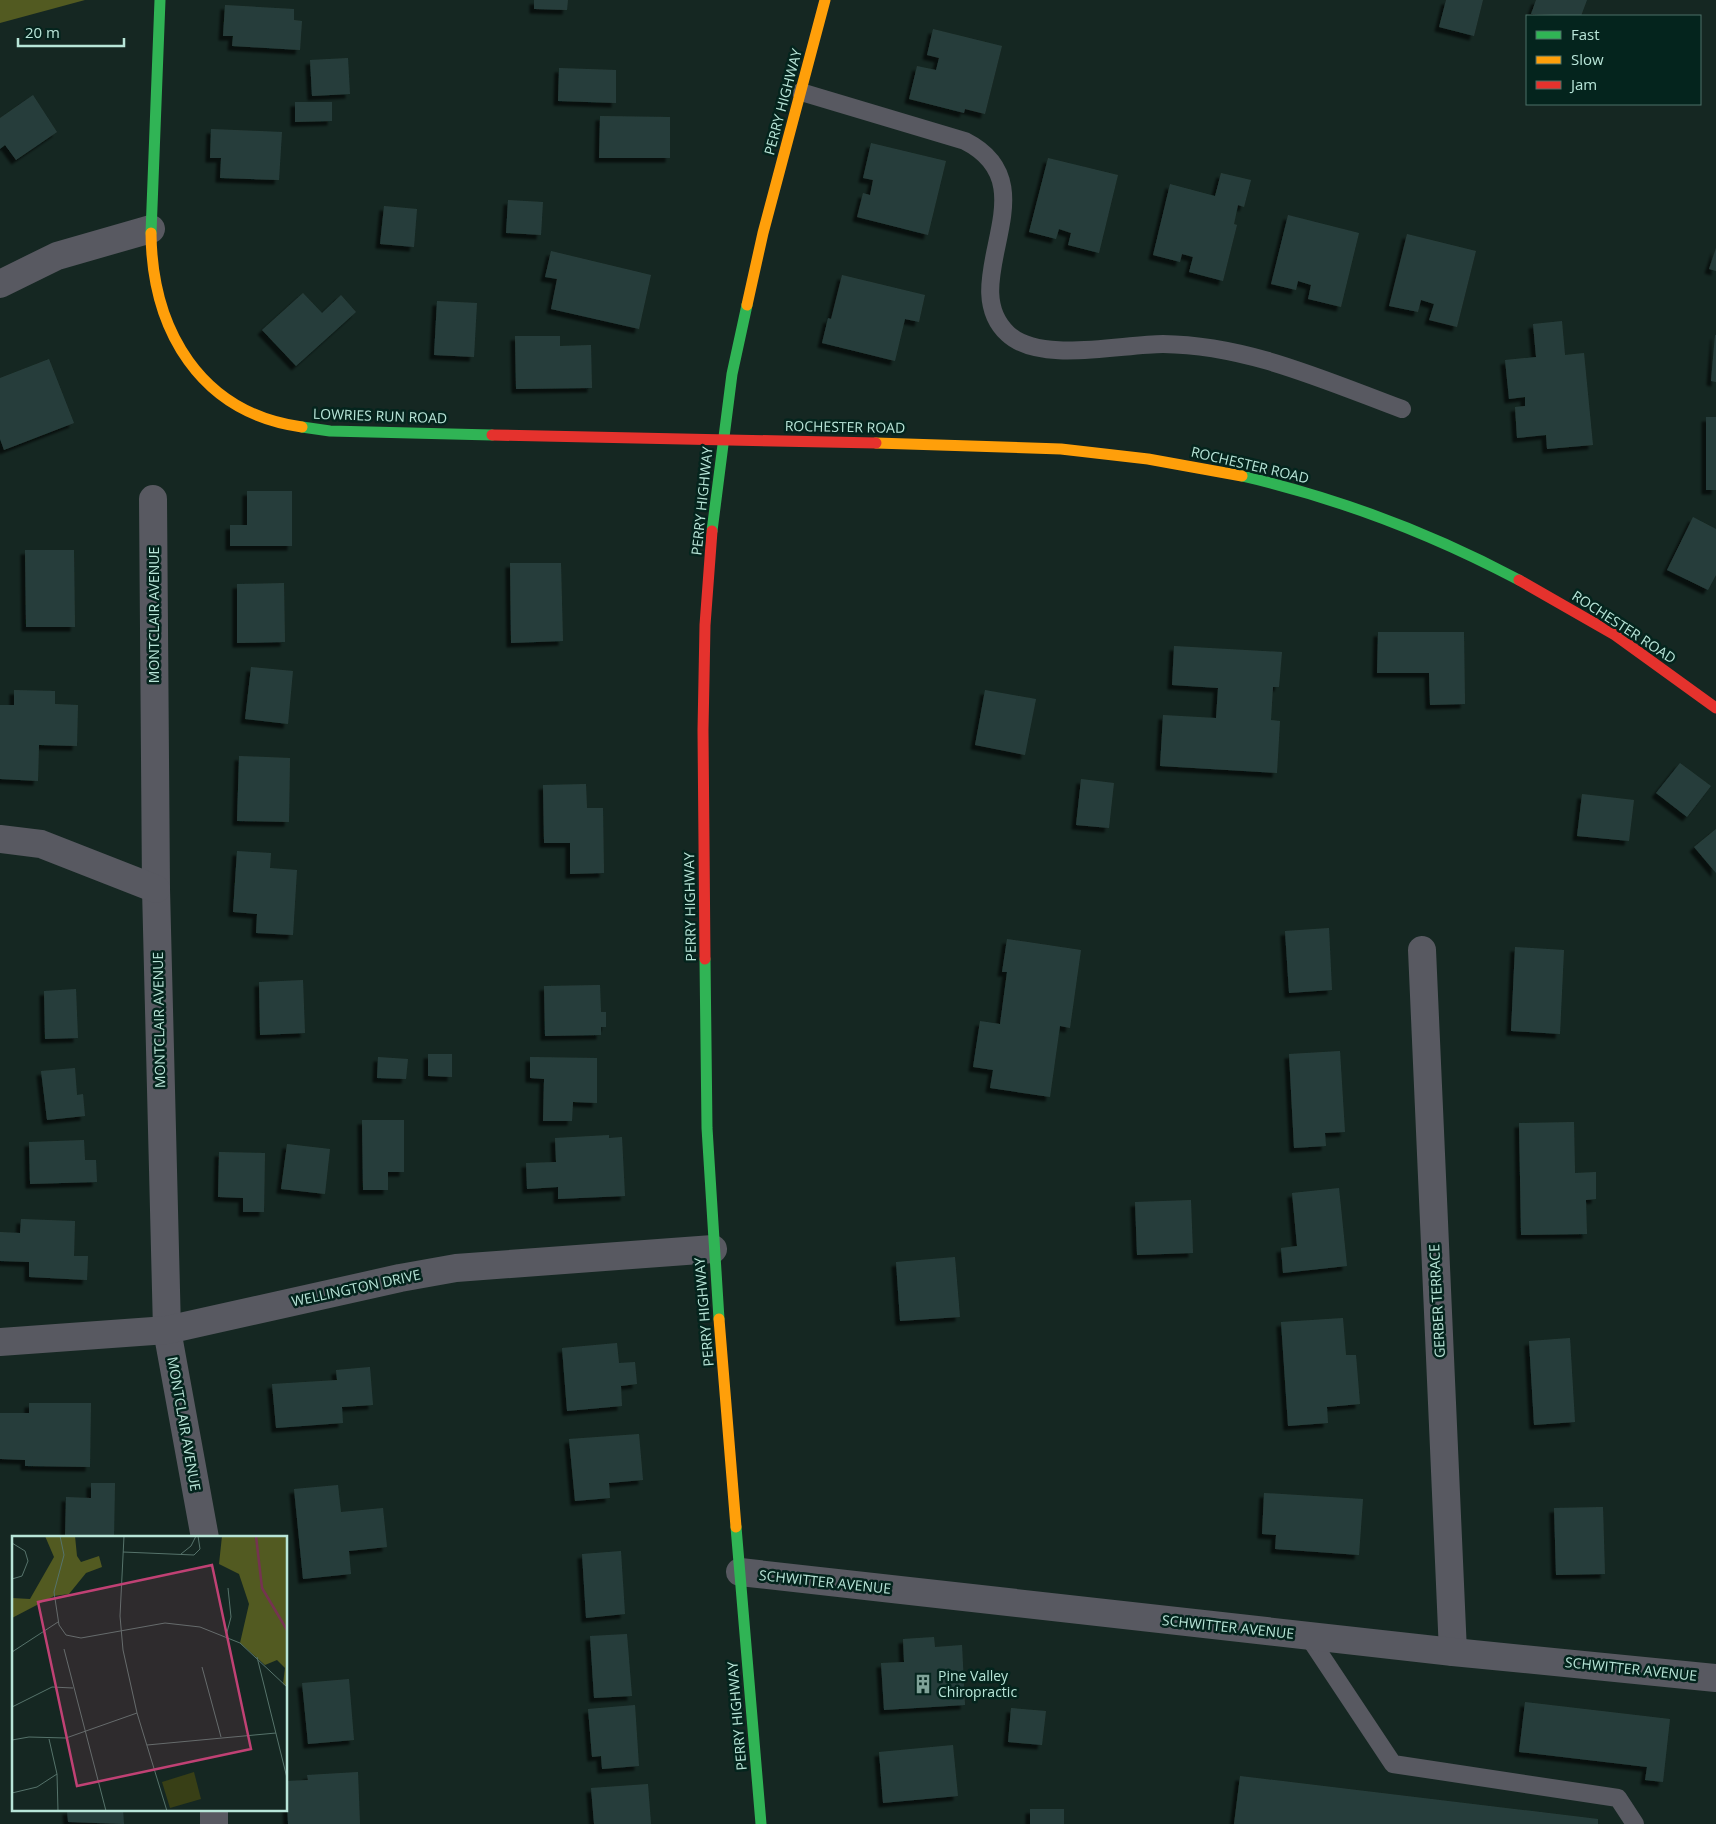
<svg xmlns="http://www.w3.org/2000/svg" width="1716" height="1824" font-family="'Open Sans',sans-serif">
<style>
.forest{fill:#525a21}
.building{fill:#283e3b;filter:url(#shadow)}
.lines{fill:none;stroke-linecap:round;stroke-linejoin:round}
.lane{stroke:#585961;stroke-width:18}
.street{stroke:#585961;stroke-width:28}
.fast{stroke:#30b455;stroke-width:11}
.slow{stroke:#ff9f0a;stroke-width:11}
.jam{stroke:#e5322d;stroke-width:11}
.labels{text-anchor:middle;stroke-width:5;stroke-linejoin:round;paint-order:stroke}
.street-label{font-size:14px;fill:#b8e5d8;stroke:#04241d}
.poi-label{font-size:14px;fill:#b8e5d8;stroke:#04241d;text-anchor:start}
.inset-river{fill:none;stroke:#753350;stroke-width:2.5}
.inset-road{fill:none;stroke:#56736b;stroke-width:1}
.view{fill:#c04174;fill-opacity:0.15;stroke:#c04174;stroke-width:2.5}
.inset-edge{fill:none;stroke:#b8e5d8;stroke-width:2.5}
</style>
<defs>
<filter id="shadow"><feDropShadow dx="-4.5" dy="4.5" stdDeviation="1" flood-color="#0009"/></filter>
</defs>
<rect width="100%" height="100%" fill="#152722"/>
<polygon class="forest" points="0,0 85,0 0,23"/>
<g class="building">
<polygon points="534,0 568,0 567,10 534,9"/>
<polygon points="1446,0 1483,0 1474,36 1439,27"/>
<polygon points="1536,0 1587,0 1581,16 1531,14"/>
<polygon points="225,5 294,9 294,20 302,21 300,50 232,46 233,36 223,36"/>
<polygon points="933,29 1002,46 985,114 965,109 964,113 909,99 917,66 936,70 939,58 927,55"/>
<polygon points="348,58 350,94 312,96 310,60"/>
<polygon points="559,68 616,70 616,103 558,101"/>
<polygon points="33,95 57,132 16,160 5,145 0,149 0,118"/>
<polygon points="295,102 332,102 332,121 295,122"/>
<polygon points="600,116 670,117 670,158 599,158"/>
<polygon points="211,129 282,132 279,180 220,178 221,158 210,158"/>
<polygon points="871,143 946,161 928,235 857,217 863,193 870,195 873,180 863,178"/>
<polygon points="1048,158 1118,175 1099,253 1068,245 1071,233 1059,229 1056,239 1029,232"/>
<polygon points="1221,173 1251,180 1244,207 1238,205 1234,224 1237,225 1223,281 1189,272 1193,257 1182,254 1180,262 1153,255 1170,184 1215,196"/>
<polygon points="508,200 543,202 541,235 506,233"/>
<polygon points="384,206 417,209 414,247 380,244"/>
<polygon points="1288,215 1359,233 1341,307 1308,299 1311,285 1298,281 1296,290 1271,284"/>
<polygon points="1407,234 1476,251 1457,327 1429,320 1434,304 1421,300 1418,312 1389,306"/>
<polygon points="1716,248 1716,271 1709,269"/>
<polygon points="551,251 651,275 639,329 551,309 557,279 545,277"/>
<polygon points="842,275 925,295 919,322 905,319 895,361 822,343 828,318 831,319"/>
<polygon points="303,293 322,313 341,295 356,312 296,366 262,330"/>
<polygon points="437,301 477,303 474,357 434,355"/>
<polygon points="1562,321 1565,355 1584,353 1593,445 1547,449 1546,435 1517,438 1515,407 1525,406 1525,397 1509,399 1505,360 1536,357 1533,324"/>
<polygon points="1715,335 1716,335 1716,382 1711,381"/>
<polygon points="515,336 560,336 560,346 591,345 592,388 516,389"/>
<polygon points="49,359 74,423 4,450 0,439 0,378"/>
<rect x="1706" y="417" width="10" height="73"/>
<polygon points="247,491 292,491 292,546 230,546 230,525 247,525"/>
<polygon points="1693,517 1716,529 1716,575 1708,590 1667,570"/>
<polygon points="25,550 74,550 75,627 26,627"/>
<polygon points="510,563 561,563 563,641 511,643"/>
<polygon points="284,583 285,642 237,643 237,584"/>
<polygon points="1378,632 1464,632 1465,704 1430,705 1429,673 1377,673"/>
<polygon points="1174,646 1282,652 1279,687 1273,687 1271,720 1280,721 1277,773 1160,766 1163,715 1216,718 1218,688 1172,685"/>
<polygon points="251,667 293,671 288,724 245,719"/>
<polygon points="14,690 55,691 55,704 78,705 77,746 39,745 38,781 0,779 0,705 14,705"/>
<polygon points="985,690 1036,699 1025,755 975,745"/>
<polygon points="239,756 290,758 289,822 237,821"/>
<polygon points="1680,763 1711,786 1687,817 1656,793"/>
<polygon points="1081,779 1114,783 1109,828 1076,825"/>
<polygon points="586,784 587,808 603,808 604,873 570,874 570,843 544,843 543,785"/>
<polygon points="1582,794 1634,800 1629,841 1577,836"/>
<polygon points="1716,829 1716,873 1694,847"/>
<polygon points="237,851 271,853 270,868 297,870 293,935 256,933 257,914 233,912"/>
<polygon points="1329,928 1332,990 1289,993 1285,931"/>
<polygon points="1007,939 1081,950 1070,1028 1060,1026 1050,1097 990,1088 993,1070 973,1067 980,1021 1000,1024 1007,972 1002,972"/>
<polygon points="1515,947 1564,950 1560,1034 1511,1031"/>
<polygon points="303,980 305,1033 260,1035 259,982"/>
<polygon points="600,985 601,1012 606,1012 606,1027 601,1027 601,1035 545,1036 544,986"/>
<polygon points="76,989 78,1038 45,1039 44,991"/>
<polygon points="1340,1051 1345,1132 1325,1133 1326,1146 1294,1148 1289,1054"/>
<polygon points="428,1054 452,1054 452,1077 428,1076"/>
<polygon points="378,1057 408,1059 406,1079 377,1078"/>
<polygon points="530,1057 597,1058 597,1103 573,1102 572,1121 543,1121 544,1079 530,1078"/>
<polygon points="75,1068 77,1095 83,1094 85,1116 47,1120 41,1071"/>
<polygon points="362,1120 404,1120 404,1172 388,1172 388,1190 363,1190"/>
<polygon points="1574,1122 1575,1173 1596,1172 1596,1199 1586,1200 1587,1234 1521,1235 1519,1123"/>
<polygon points="609,1135 609,1138 622,1137 625,1196 558,1199 558,1187 527,1189 526,1163 556,1162 555,1138"/>
<polygon points="84,1140 85,1160 96,1160 97,1182 30,1184 29,1142"/>
<polygon points="287,1144 330,1149 325,1194 281,1189"/>
<polygon points="219,1152 265,1153 264,1212 243,1212 243,1198 218,1197"/>
<polygon points="1339,1188 1347,1266 1283,1273 1281,1248 1297,1246 1292,1193"/>
<polygon points="1191,1200 1193,1253 1137,1255 1135,1202"/>
<polygon points="21,1219 75,1221 74,1256 88,1256 87,1280 29,1277 29,1262 0,1261 0,1232 20,1233"/>
<polygon points="955,1257 960,1317 900,1321 896,1262"/>
<polygon points="1343,1318 1346,1355 1356,1355 1360,1404 1327,1407 1328,1423 1288,1426 1281,1322"/>
<polygon points="1570,1338 1575,1422 1534,1425 1529,1341"/>
<polygon points="617,1343 619,1363 635,1362 637,1384 621,1386 622,1406 567,1411 562,1348"/>
<polygon points="370,1367 373,1405 342,1407 343,1423 276,1428 272,1384 337,1380 336,1370"/>
<polygon points="29,1403 91,1403 90,1467 25,1466 25,1460 0,1459 0,1413 29,1413"/>
<polygon points="639,1434 643,1480 609,1483 610,1498 575,1501 569,1439"/>
<polygon points="91,1483 115,1483 114,1538 65,1538 66,1497 91,1498"/>
<polygon points="338,1485 341,1512 383,1508 387,1547 349,1551 351,1574 303,1579 294,1489"/>
<polygon points="1264,1493 1363,1499 1359,1555 1275,1549 1276,1535 1262,1534"/>
<polygon points="1603,1507 1605,1574 1556,1575 1554,1508"/>
<polygon points="621,1551 625,1614 586,1618 582,1554"/>
<polygon points="627,1634 632,1696 594,1698 590,1636"/>
<polygon points="934,1637 935,1647 962,1645 965,1705 884,1710 881,1663 904,1662 903,1639"/>
<polygon points="349,1679 354,1740 308,1744 302,1683"/>
<polygon points="1525,1702 1670,1719 1663,1782 1645,1780 1647,1767 1519,1752"/>
<polygon points="635,1705 639,1766 602,1769 601,1756 592,1757 588,1709"/>
<polygon points="1011,1708 1046,1711 1042,1745 1008,1742"/>
<polygon points="953,1745 958,1796 883,1803 879,1752"/>
<polygon points="358,1772 360,1824 288,1824 286,1781 308,1780 307,1775"/>
<polygon points="1240,1776 1598,1819 1598,1824 1234,1824"/>
<polygon points="648,1784 651,1824 594,1824 591,1788"/>
<rect x="1030" y="1809" width="34" height="15"/>
<polygon points="67,1810 123,1810 124,1824 68,1822"/>
</g>
<g class="lines">
<g class="lane">
<path d="M 801,92 L 965,141 C 1054,186 952,282 1008,334 C 1040,364 1121,344 1163,344 C 1247,345 1324,380 1402,409"/>
<polyline points="1308,1636 1393,1764 1618,1798 1635,1824"/>
</g>
<g class="street">
<polyline points="0,284 57,256 151,229"/>
<polyline points="153,499 156,889 167,1330 205,1538"/>
<polyline points="0,839 41,844 156,889"/>
<polyline points="1422,950 1453,1652"/>
<polyline points="0,1342 167,1330 400,1278 456,1268 713,1249"/>
<polyline points="740,1572 1453,1652 1716,1678"/>
<polyline points="214,1810 214,1824"/>
</g>
<g class="fast">
<polyline points="151,233 160,0"/>
<polyline points="302,427 330,431 492,435"/>
<path d="M 1242,476 C 1338,498 1432,534 1519,580"/>
<polyline points="712,531 732,374 747,305"/>
<polyline points="705,959 707,1128 719,1319"/>
<polyline points="736,1527 761,1824"/>
</g>
<g class="slow">
<path d="M 151,233 C 152,330 200,413 302,427"/>
<polyline points="747,305 763,233 825,0"/>
<polyline points="876,443 1061,449 1148,459 1242,476"/>
<polyline points="719,1319 736,1527"/>
</g>
<g class="jam">
<polyline points="492,435 876,443"/>
<polyline points="1519,580 1615,635 1716,708"/>
<polyline points="705,959 703,730 705,625 712,531"/>
</g>
</g>
<defs>
<symbol id="building-bare" viewBox="-9 -9 18 18"><path d="M-4-6H4V6H1V3H-1V6H-4ZM-2.5-4.3h1.7v1.8h-1.7ZM.8-4.3h1.7v1.8H.8ZM-2.5-1h1.7V.8h-1.7ZM.8-1h1.7V.8H.8Z" fill="#7fa298" stroke="#04241d" stroke-width="2.5" paint-order="stroke"/></symbol>
</defs>
<g fill-rule="evenodd">
<use href="#building-bare" x="909" y="1670" width="28" height="28"/>
</g>
<g class="labels">
<g class="street-label">
<text transform="translate(783 102) rotate(-75)" y="5">PERRY HIGHWAY</text>
<text transform="translate(380 416) rotate(2)" y="5">LOWRIES RUN ROAD</text>
<text transform="translate(845 427) rotate(1)" y="5">ROCHESTER ROAD</text>
<text transform="translate(1250 465) rotate(13)" y="5">ROCHESTER ROAD</text>
<text transform="translate(702 501) rotate(-84)" y="5">PERRY HIGHWAY</text>
<text transform="translate(154 615) rotate(-90)" y="5">MONTCLAIR AVENUE</text>
<text transform="translate(1624 627) rotate(33)" y="5">ROCHESTER ROAD</text>
<text transform="translate(690 907) rotate(-91)" y="5">PERRY HIGHWAY</text>
<text transform="translate(159 1020) rotate(-91)" y="5">MONTCLAIR AVENUE</text>
<text transform="translate(356 1288) rotate(-12)" y="5">WELLINGTON DRIVE</text>
<text transform="translate(1437 1301) rotate(-93)" y="5">GERBER TERRACE</text>
<text transform="translate(704 1312) rotate(-95)" y="5">PERRY HIGHWAY</text>
<text transform="translate(184 1424) rotate(80)" y="5">MONTCLAIR AVENUE</text>
<text transform="translate(825 1582) rotate(6)" y="5">SCHWITTER AVENUE</text>
<text transform="translate(1228 1627) rotate(6)" y="5">SCHWITTER AVENUE</text>
<text transform="translate(1631 1669) rotate(6)" y="5">SCHWITTER AVENUE</text>
<text transform="translate(737 1716) rotate(-95)" y="5">PERRY HIGHWAY</text>
</g>
<g class="poi-label">
<text x="938" y="1681">Pine Valley<tspan x="938" dy="16">Chiropractic</tspan></text>
</g>
</g>
<g transform="translate(12 1536)">
<rect width="275" height="275" fill="#152722"/>
<path d="M 182,236 L 189,263 L 158,272 L 150,246 Z" fill="#383f16"/>
<path d="M 33,0 L 63,0 L 65,20 L 69,26 L 87,20 L 90,31 L 74,37 L 57,58 L 42,60 L 0,82 L 0,62 L 18,63 L 42,21 ZM 210,0 L 275,0 L 275,151 L 271,148 L 273,132 L 265,124 L 253,129 L 228,107 L 237,68 L 227,38 L 207,28 Z" fill="#525a21"/>
<path class="inset-river" d="M 244,0 L 250,52 L 275,94"/>
<path class="inset-road" d="M 48,0 L 52,19 L 42,56 L 47,89 L 54,99 L 69,102 L 153,87 L 188,91 L 228,107 L 275,151M 112,0 L 108,80 L 111,114 L 125,177 L 155,275M 0,7 L 13,15 L 16,25 L 10,40 L 0,43M 111,16 L 182,19 L 188,13 L 186,0M 169,18 L 179,10 L 184,0M 214,100 L 219,81 L 216,52M 52,113 L 94,275M 0,116 L 46,86M 245,121 L 275,242M 190,131 L 209,201M 0,171 L 40,151 L 61,152M 37,203 L 45,238 L 46,275M 0,204 L 17,201 L 54,202 L 125,177M 135,209 L 264,197M 0,257 L 25,251 L 45,238"/>
<path class="view" d="M 200,29 L 239,213 L 65,250 L 26,66 Z"/>
<rect width="275" height="275" class="inset-edge"/>
</g>
<rect x="1526" y="15" width="175" height="90" fill="#04241d" stroke="#4c7168"/>
<rect x="1536" y="31" width="25" height="8" fill="#30b455" stroke="#4c7168"/>
<text x="1571" y="40" font-size="15" fill="#b8e5d8">Fast</text>
<rect x="1536" y="56" width="25" height="8" fill="#ff9f0a" stroke="#4c7168"/>
<text x="1571" y="65" font-size="15" fill="#b8e5d8">Slow</text>
<rect x="1536" y="81" width="25" height="8" fill="#e5322d" stroke="#4c7168"/>
<text x="1571" y="90" font-size="15" fill="#b8e5d8">Jam</text>
<path d="M18 38v8h106v-8" fill="none" stroke="#b8e5d8" stroke-width="2.5"/>
<text x="25" y="38" font-size="15" fill="#b8e5d8" stroke="#04241d" stroke-width="4" paint-order="stroke">20 m</text>
</svg>
